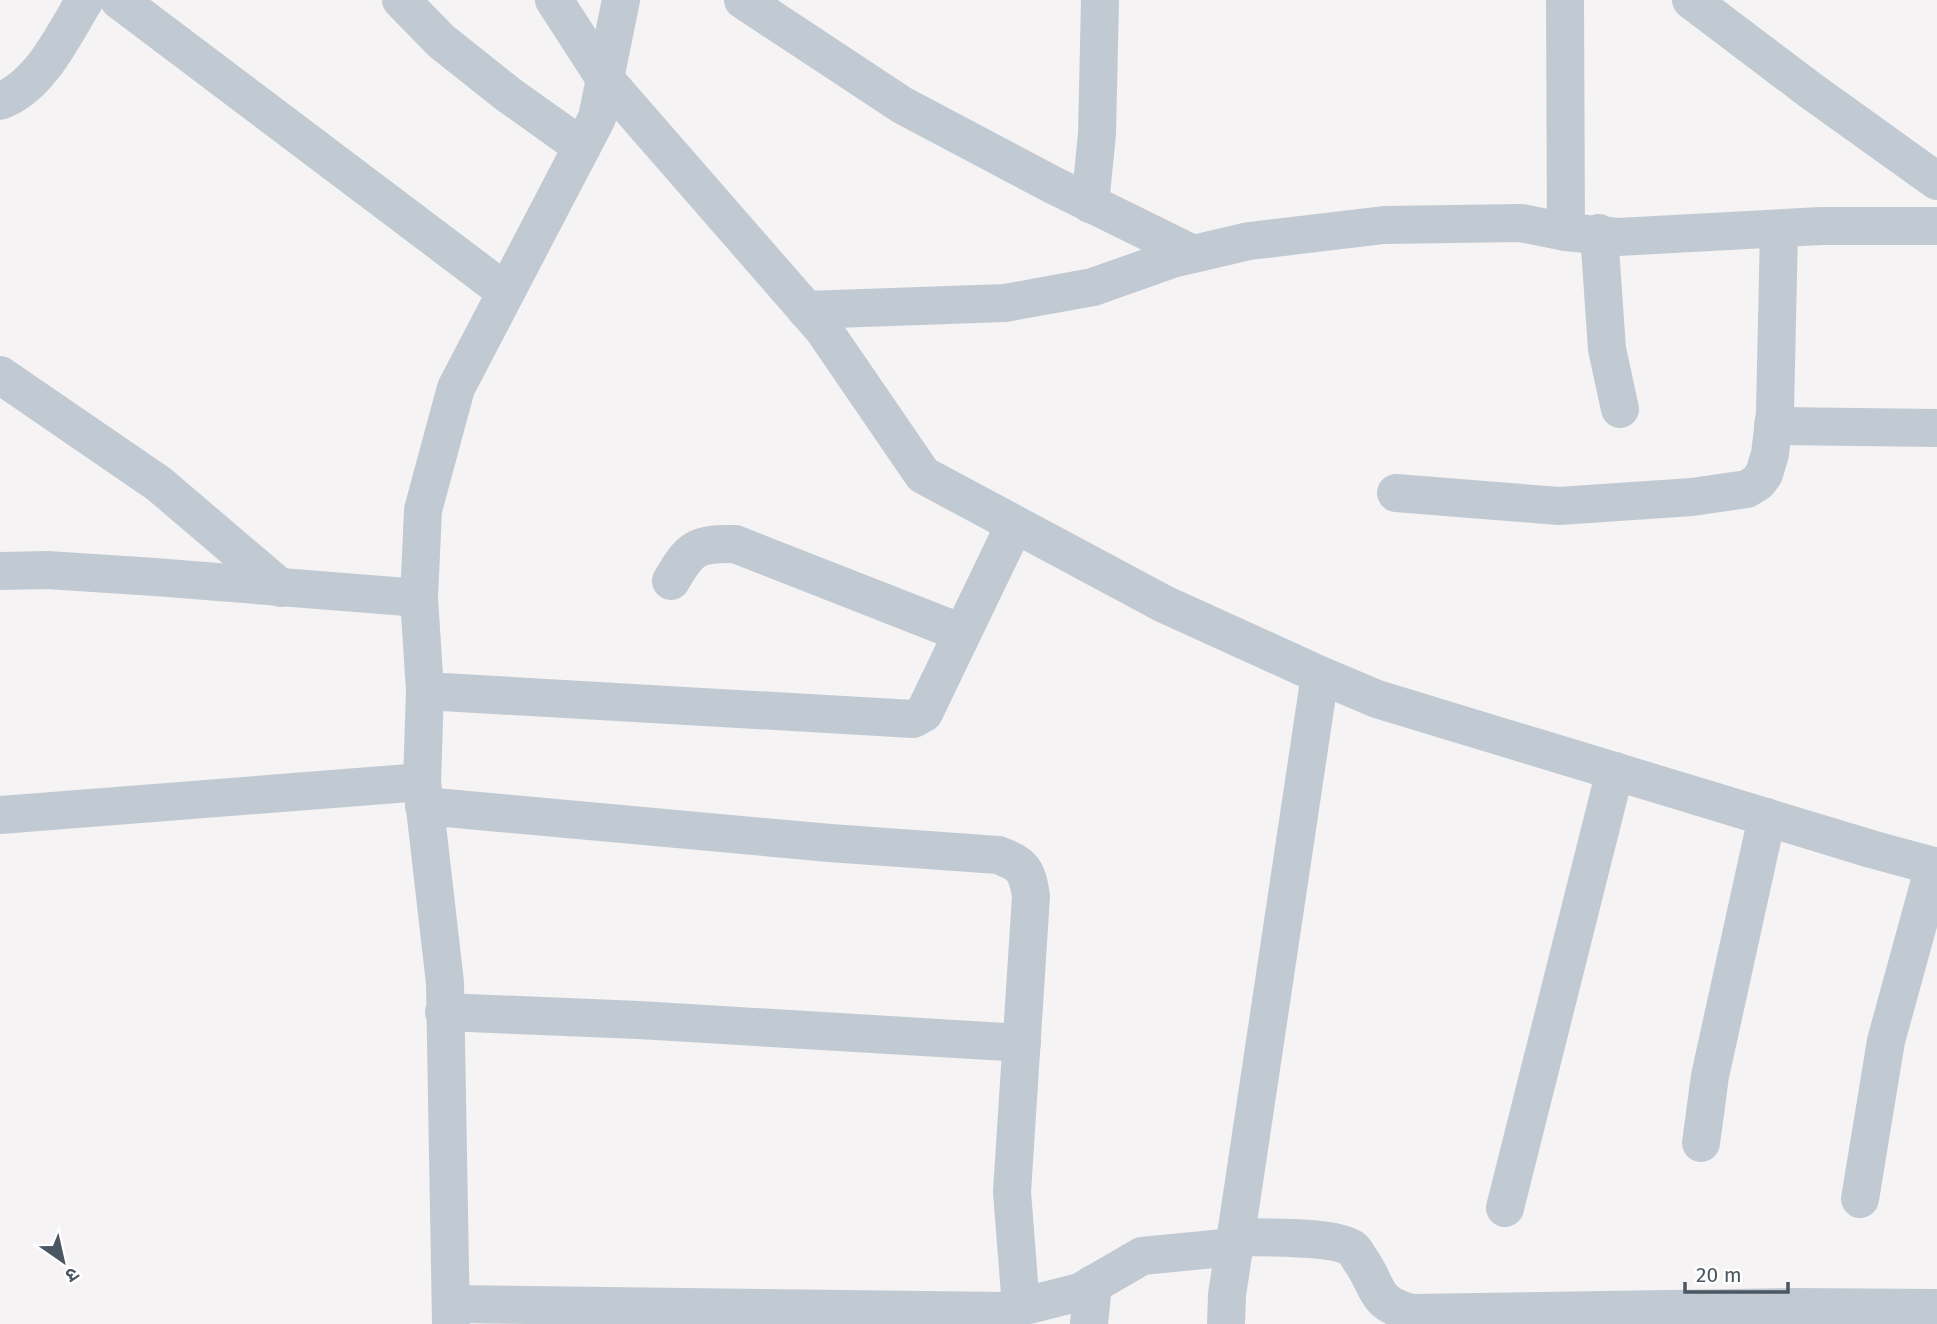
<svg xmlns="http://www.w3.org/2000/svg" width="1937" height="1324" font-family="'Fira Sans','Noto Sans Devanagari',sans-serif">
<style>
.lines{fill:none;stroke-linecap:round;stroke-linejoin:round}
.minor{stroke:#c1cad2;stroke-width:38}
</style>
<rect width="100%" height="100%" fill="#f5f3f3"/>
<g class="lines">
<g class="minor">
<polyline points="119,0 506,292"/>
<polyline points="401,0 441,41 509,95 582,147"/>
<polyline points="554,0 605,79 823,329 923,475 1164,604 1320,675 1377,699 1871,849 1937,867"/>
<polyline points="743,0 902,105 1053,185 1193,254"/>
<polyline points="1565,0 1566,232"/>
<polyline points="1691,0 1810,90 1937,181"/>
<path d="M 0,101 C 41,86 63,35 85,0"/>
<polyline points="1090,204 1097,134 1100,0"/>
<polyline points="1599,233 1607,349 1620,409"/>
<polyline points="806,310 1005,303 1093,287 1172,259 1249,241 1384,225 1521,223 1566,232 1618,237 1821,226 1937,226"/>
<polyline points="0,375 159,484 281,588"/>
<polyline points="1773,426 1937,428"/>
<polyline points="1396,493 1559,506 1692,497 1747,489 1758,482 1764,474 1770,454 1775,412 1779,229"/>
<polyline points="0,571 47,570 155,577 419,598"/>
<path d="M 671,581 C 690,548 696,543 735,544 L 962,633"/>
<polyline points="425,691 913,719 924,713 1014,526"/>
<path d="M 424,806 L 830,843 L 998,855 C 1023,864 1027,870 1031,896 L 1012,1192 L 1021,1307"/>
<polyline points="0,815 422,782"/>
<polyline points="444,1012 639,1020 1022,1043"/>
<polyline points="1701,1143 1710,1076 1767,817"/>
<polyline points="1860,1199 1886,1041 1934,866"/>
<polyline points="1505,1208 1615,771"/>
<path d="M 1235,1237 C 1261,1238 1334,1235 1353,1249 C 1354,1250 1359,1257 1359,1258 C 1380,1286 1371,1303 1412,1313 L 1790,1307 L 1937,1308"/>
<polyline points="451,1304 1005,1311 1080,1292 1142,1256 1234,1247"/>
<polyline points="451,1324 445,983 422,782 425,691 419,598 423,510 456,388 597,118 621,0"/>
<polyline points="1089,1324 1093,1284"/>
<polyline points="1226,1324 1227,1295 1320,675"/>
</g>
</g>
<g transform="translate(63 1261) rotate(146)" stroke="#ffffff" stroke-width="5" paint-order="stroke">
<path d="M0-5L12 26L0 18L-12 26Z" fill="#4a5661"/>
<text y="-10" font-size="19" font-weight="bold" text-anchor="middle" fill="#4a5661">उ</text>
</g>
<path d="M1685 1282v10h103v-10" fill="none" stroke="#4a5661" stroke-width="3.5"/>
<text x="1696" y="1282" font-size="21" fill="#4a5661" stroke="#ffffff" stroke-width="5" paint-order="stroke">20 m</text>
</svg>
